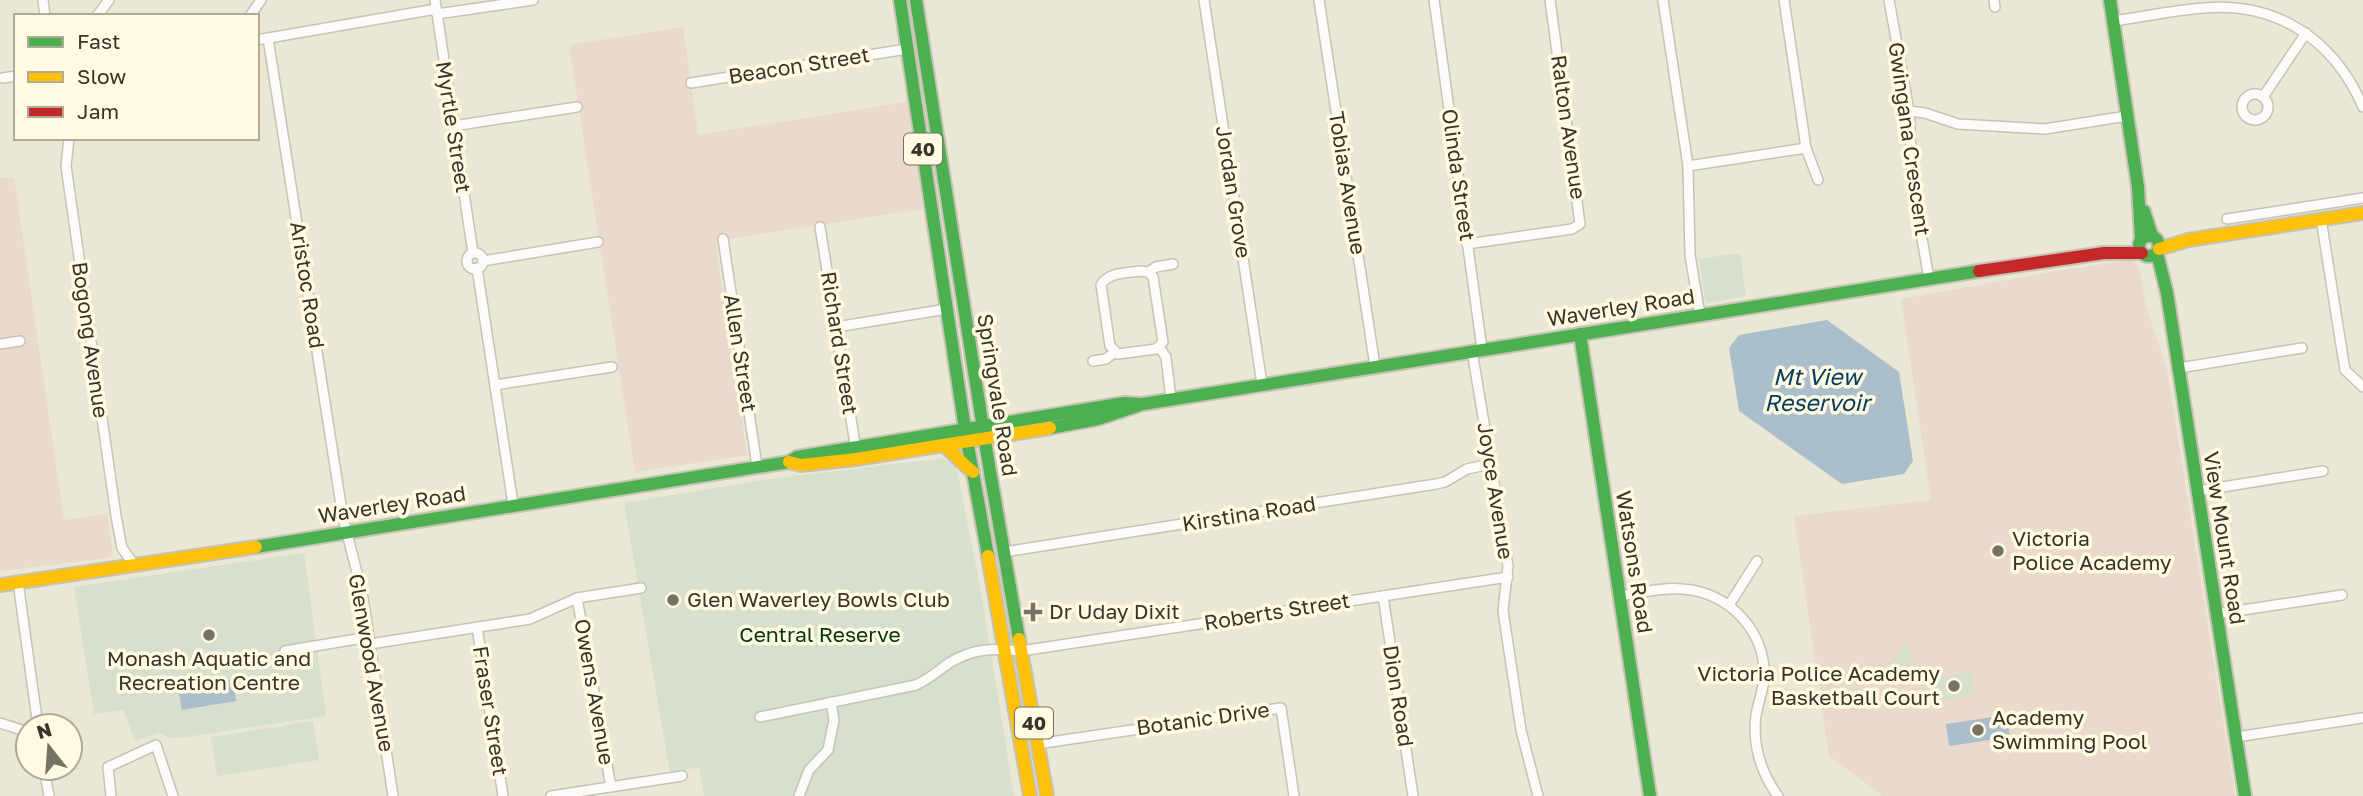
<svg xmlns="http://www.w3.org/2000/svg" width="2363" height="796" font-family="'Golos Text',sans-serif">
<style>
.education{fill:#e9dacc}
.green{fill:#d6e0cd}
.water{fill:#aabecb}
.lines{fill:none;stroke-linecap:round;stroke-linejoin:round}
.street-casing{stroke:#c6c3b5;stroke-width:12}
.fast-casing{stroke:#c6c3b5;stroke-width:16}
.slow-casing{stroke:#c6c3b5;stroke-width:16}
.jam-casing{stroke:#c6c3b5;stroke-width:16}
.street{stroke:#fcfbf9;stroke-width:9}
.fast{stroke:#4caf50;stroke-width:12}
.slow{stroke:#ffc107;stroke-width:12}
.jam{stroke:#c62828;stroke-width:12}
.poi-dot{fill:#767365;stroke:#fffae1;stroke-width:2.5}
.labels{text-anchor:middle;stroke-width:7;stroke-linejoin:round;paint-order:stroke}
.shield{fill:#fffae1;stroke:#737060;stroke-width:2}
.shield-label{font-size:19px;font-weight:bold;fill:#373529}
.street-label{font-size:21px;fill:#373529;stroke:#fffae1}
.poi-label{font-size:21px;fill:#373529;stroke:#fffae1;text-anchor:start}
.park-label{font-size:21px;fill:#023511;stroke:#fffae1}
.water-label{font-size:23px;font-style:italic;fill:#063e61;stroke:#fffae1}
</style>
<rect width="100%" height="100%" fill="#ebe7d5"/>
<g class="education">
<polygon points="683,27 698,135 907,102 923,209 715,241 747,455 635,472 569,45"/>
<polygon points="14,177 64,520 107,514 113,554 109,558 0,571 0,178"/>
<polygon points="2130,260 2139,266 2145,303 2167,369 2235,796 1883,796 1829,756 1794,516 1931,500 1901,299 2051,272"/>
</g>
<g class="green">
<polygon points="1740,253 1746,296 1709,302 1705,300 1699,259"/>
<path d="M 937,459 C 950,459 955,463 958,475 L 981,592 L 1014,796 L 704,796 L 699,767 L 670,773 L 624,503 L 777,478 Z"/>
<polygon points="304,553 326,716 186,737 172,738 158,733 135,741 123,710 94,714 74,587"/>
<polygon points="1907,643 1909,646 1913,679 1908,680 1907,675 1842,684 1843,690 1841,690 1839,676 1842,682 1866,678 1881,672 1878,666 1882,664 1886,668 1903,650 1899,645"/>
<polygon points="1972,672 1974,696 1937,701 1934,677"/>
<polygon points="313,721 319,760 217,776 211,737"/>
</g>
<g class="water">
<polygon points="1827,320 1899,372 1913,461 1904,474 1842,484 1739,411 1729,348 1739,335"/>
<polygon points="233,679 236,701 182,710 178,688"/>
<polygon points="2006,715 2010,737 1949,746 1946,724"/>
</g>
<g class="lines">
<defs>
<g id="street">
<polyline points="43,0 45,16"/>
<polyline points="435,0 473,253"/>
<polyline points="1204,0 1262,384"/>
<polyline points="1319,0 1375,366"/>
<polyline points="1434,0 1482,349"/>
<polyline points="1663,0 1688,166 1690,255 1700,315"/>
<polyline points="1784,0 1806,148 1818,180"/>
<polyline points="1889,0 1909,111 1913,186 1929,279"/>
<polyline points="1994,0 1995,7"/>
<polyline points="437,14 533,0"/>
<polyline points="97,16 109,0"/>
<polyline points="250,16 261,0"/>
<path d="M 2113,21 C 2143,17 2174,10 2204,8 C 2278,2 2334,40 2363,107"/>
<polyline points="268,38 343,518 362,592 393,796"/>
<polyline points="257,40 436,9"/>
<polyline points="3,78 16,76"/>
<polyline points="691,83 907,49"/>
<circle cx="2255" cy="107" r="13"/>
<polyline points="2263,97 2306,33"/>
<polyline points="1909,111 1925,113 1958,124 2045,129 2127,116"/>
<polyline points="453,126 577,107"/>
<polyline points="69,138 66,166 116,516 122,548 135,566"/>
<polyline points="1688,166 1806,148"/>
<polyline points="2227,219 2363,198"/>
<polyline points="2321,219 2345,370 2363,387"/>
<polyline points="820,227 856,450"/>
<polyline points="723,239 757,466"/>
<polyline points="1467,244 1572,229 1580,224 1550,0"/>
<circle cx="475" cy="261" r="8"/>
<polyline points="483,261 598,242"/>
<polyline points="477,268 513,504"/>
<path d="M 1140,271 L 1148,272 L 1153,277 L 1163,342 L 1156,349 L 1118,354 L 1110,346 L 1101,285 C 1108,272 1127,273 1140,271 Z"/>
<polyline points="1148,272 1156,267 1173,264"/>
<polyline points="836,327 947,309"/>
<polyline points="0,344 20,341"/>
<polyline points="1159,347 1166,357 1171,399"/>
<polyline points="1472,351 1508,566 1503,611 1521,730 1538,796"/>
<polyline points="1093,361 1106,359 1115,352"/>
<polyline points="2179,368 2302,348"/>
<polyline points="495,385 612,367"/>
<polyline points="2197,491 2323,471"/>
<polyline points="1004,552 1436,484 1445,482 1467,469 1491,464"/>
<polyline points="18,582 38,726"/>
<polyline points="1383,596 1413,796"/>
<path d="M 1619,596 C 1640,593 1662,587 1683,589 C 1729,592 1767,632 1764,679 C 1763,691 1758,703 1756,715 C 1752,744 1761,773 1778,796"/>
<polyline points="577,598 611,787"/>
<polyline points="1729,605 1757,561"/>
<polyline points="2216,614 2342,595"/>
<polyline points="477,627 503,796"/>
<polyline points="370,644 530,619 577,598 641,588"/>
<polyline points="285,651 369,637"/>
<path d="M 760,717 L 916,685 C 929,679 938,671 949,663 C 973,648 995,648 1021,651 L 1508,577"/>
<polyline points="0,723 28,732"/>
<polyline points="2236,737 2362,718"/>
<polyline points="1037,744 1281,708 1294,796"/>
<polyline points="44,768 49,796"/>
<polyline points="111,796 108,767 156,745 173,796"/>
<polyline points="551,796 682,776"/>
<polyline points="799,796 809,770 828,750 834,720 831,702"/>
</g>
<g id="fast">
<polyline points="900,0 965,429 988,556"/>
<polyline points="916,0 988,460 1019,639"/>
<polyline points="2110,0 2138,187 2141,239"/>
<polyline points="2144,211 2152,236"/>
<circle cx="2149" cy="246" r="10"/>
<polyline points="2157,253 2167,293 2245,796"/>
<polyline points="1580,334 1650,796"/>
<polyline points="1050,428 1098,419 1143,404 1979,271"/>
<polyline points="256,547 789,462 797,457 1125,403 1142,404"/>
</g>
<g id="slow">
<polyline points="2159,249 2188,240 2363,213"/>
<path d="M 944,446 C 955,454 962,464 973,472"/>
<polyline points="789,462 801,465 856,459 1050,428"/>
<polyline points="988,556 1030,796"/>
<polyline points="0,585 256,547"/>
<polyline points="1019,639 1047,796"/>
</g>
<polyline id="jam" points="1979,271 2104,253 2142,253"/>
</defs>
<use href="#street" class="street-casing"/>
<use href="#fast" class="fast-casing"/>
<use href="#slow" class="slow-casing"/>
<use href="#jam" class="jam-casing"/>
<use href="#street" class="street"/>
<use href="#fast" class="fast"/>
<use href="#slow" class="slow"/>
<use href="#jam" class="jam"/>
</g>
<g class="poi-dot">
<circle cx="1998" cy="551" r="7"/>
<circle cx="673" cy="600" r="7"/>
<path d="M1029.5 601.5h7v7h7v7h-7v7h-7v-7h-7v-7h7z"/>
<circle cx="209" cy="635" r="7"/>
<circle cx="1954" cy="686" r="7"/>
<circle cx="1978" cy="730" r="7"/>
</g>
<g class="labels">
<g class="shield">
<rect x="904" y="133.5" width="38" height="31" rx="5"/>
<rect x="1015" y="707.5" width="38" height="31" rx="5"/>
</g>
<g class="shield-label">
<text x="923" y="156">40</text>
<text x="1034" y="730">40</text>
</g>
<g class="street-label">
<text transform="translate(799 66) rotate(-9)" y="7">Beacon Street</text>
<text transform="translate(453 127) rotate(81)" y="7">Myrtle Street</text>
<text transform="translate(1568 127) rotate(82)" y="7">Ralton Avenue</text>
<text transform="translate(1909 139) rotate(82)" y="7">Gwingana Crescent</text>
<text transform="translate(1458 175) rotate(82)" y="7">Olinda Street</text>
<text transform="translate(1347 183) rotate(81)" y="7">Tobias Avenue</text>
<text transform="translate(1233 192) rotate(81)" y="7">Jordan Grove</text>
<text transform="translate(307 285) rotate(81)" y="7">Aristoc Road</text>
<text transform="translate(1621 308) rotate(-9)" y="7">Waverley Road</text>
<text transform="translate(90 340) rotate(82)" y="7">Bogong Avenue</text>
<text transform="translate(839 343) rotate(81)" y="7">Richard Street</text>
<text transform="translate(740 353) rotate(81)" y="7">Allen Street</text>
<text transform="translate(997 395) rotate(81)" y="7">Springvale Road</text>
<text transform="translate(1495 491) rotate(81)" y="7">Joyce Avenue</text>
<text transform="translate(392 505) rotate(-9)" y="7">Waverley Road</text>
<text transform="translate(1249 514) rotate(-9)" y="7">Kirstina Road</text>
<text transform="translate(2224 538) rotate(81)" y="7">View Mount Road</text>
<text transform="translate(1634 562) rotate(81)" y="7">Watsons Road</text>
<text transform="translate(1277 612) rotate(-9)" y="7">Roberts Street</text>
<text transform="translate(371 663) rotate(80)" y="7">Glenwood Avenue</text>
<text transform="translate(594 692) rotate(80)" y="7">Owens Avenue</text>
<text transform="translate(1398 696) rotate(81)" y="7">Dion Road</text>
<text transform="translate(490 711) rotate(81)" y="7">Fraser Street</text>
<text transform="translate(1203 719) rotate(-8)" y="7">Botanic Drive</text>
</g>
<g class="poi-label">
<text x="2012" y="546">Victoria<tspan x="2012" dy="24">Police Academy</tspan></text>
<text x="687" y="607">Glen Waverley Bowls Club</text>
<text x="1049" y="619">Dr Uday Dixit</text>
<text x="209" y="666" text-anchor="middle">Monash Aquatic and<tspan x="209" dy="24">Recreation Centre</tspan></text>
<text x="1940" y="681" text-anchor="end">Victoria Police Academy<tspan x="1940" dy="24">Basketball Court</tspan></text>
<text x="1992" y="725">Academy<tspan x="1992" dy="24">Swimming Pool</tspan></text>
</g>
<g class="park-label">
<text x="820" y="642">Central Reserve</text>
</g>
<g class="water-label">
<text x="1817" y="385">Mt View<tspan x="1817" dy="26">Reservoir</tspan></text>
</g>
</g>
<rect x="14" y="14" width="245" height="126" fill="#fffae1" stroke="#afab97" stroke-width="2"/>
<rect x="28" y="37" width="35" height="10" fill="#4caf50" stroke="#afab97" stroke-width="2"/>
<text x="77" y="49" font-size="21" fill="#373529">Fast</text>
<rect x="28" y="72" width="35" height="10" fill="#ffc107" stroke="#afab97" stroke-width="2"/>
<text x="77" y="84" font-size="21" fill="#373529">Slow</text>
<rect x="28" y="107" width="35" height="10" fill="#c62828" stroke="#afab97" stroke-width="2"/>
<text x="77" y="119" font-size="21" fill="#373529">Jam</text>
<g transform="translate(49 747) rotate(343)"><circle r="33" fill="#fffae1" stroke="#afab97" stroke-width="2"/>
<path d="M0-5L12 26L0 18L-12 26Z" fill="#767365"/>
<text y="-10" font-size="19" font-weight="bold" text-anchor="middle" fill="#373529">N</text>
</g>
</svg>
